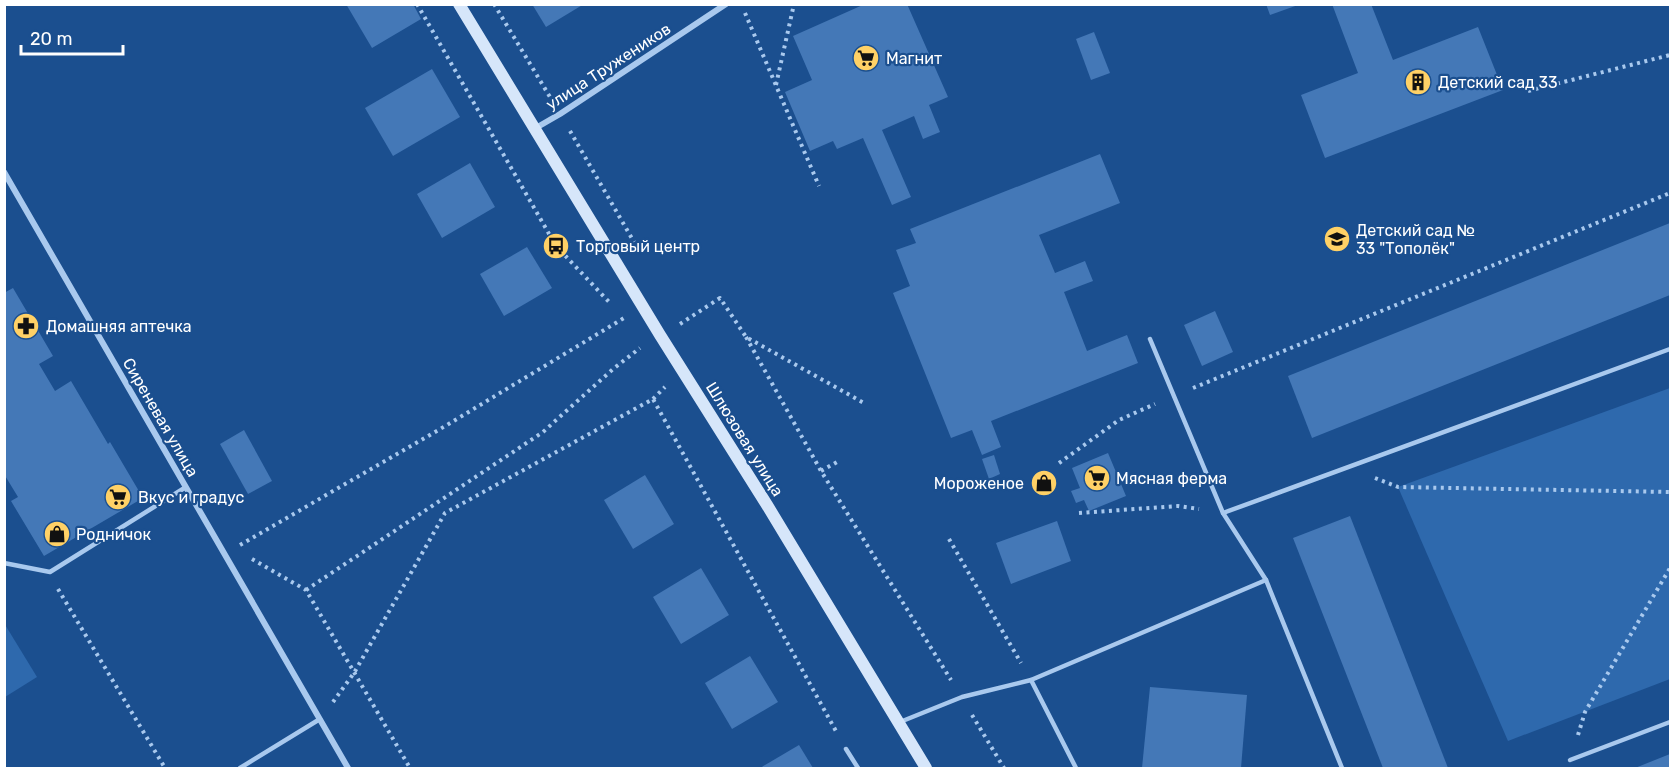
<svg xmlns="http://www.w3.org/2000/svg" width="1675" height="773" font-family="Rubik,sans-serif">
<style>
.green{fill:#2e69ad}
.building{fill:#4478b7}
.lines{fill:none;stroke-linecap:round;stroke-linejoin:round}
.path{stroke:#a9c9ee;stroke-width:4;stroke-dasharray:3 4.5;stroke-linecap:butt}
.lane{stroke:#a9c9ee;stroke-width:4.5}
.street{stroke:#a9c9ee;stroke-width:6}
.secondary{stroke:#d6e6fa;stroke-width:12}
.labels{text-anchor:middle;stroke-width:4.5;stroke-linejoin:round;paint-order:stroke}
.poi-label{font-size:16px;fill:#fff;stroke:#1b4f8f;text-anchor:start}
.street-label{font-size:16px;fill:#fff;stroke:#1b4f8f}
</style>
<rect width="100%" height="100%" fill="#1b4f8f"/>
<g class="green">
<polygon points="1670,388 1670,679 1508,741 1398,487"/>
<polygon points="4,623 37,677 5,697 4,697"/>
</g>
<g class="building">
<polygon points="346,4 413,4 421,19 372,48"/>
<polygon points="532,4 584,4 546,27"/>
<polygon points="865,4 907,4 948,97 929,105 940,132 923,139 914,116 882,130 911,197 892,205 863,138 837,149 833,141 810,151 785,92 812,80 793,36"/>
<polygon points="1266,4 1298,4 1298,5 1270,15"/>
<polygon points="1332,4 1371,4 1393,60 1478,27 1503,90 1325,158 1301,95 1358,73"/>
<polygon points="1094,32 1110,73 1091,80 1076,39"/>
<polygon points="432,69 460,117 393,156 365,108"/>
<polygon points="1100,154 1120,203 1039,235 1055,273 1085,261 1093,281 1064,292 1087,351 1127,335 1138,363 991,421 1001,447 982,455 972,430 951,438 893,293 910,286 896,250 916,243 910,229"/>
<polygon points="470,163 495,207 442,238 417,194"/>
<polygon points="1670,223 1670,295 1312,438 1288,376"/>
<polygon points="527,247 552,288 504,316 480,274"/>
<polygon points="13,288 53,356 39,364 55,391 71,381 108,444 110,442 143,498 44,556 11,501 18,497 4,474 4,293"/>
<polygon points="1215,311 1233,352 1202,366 1184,325"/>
<polygon points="244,430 272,481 248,494 220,444"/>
<polygon points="1108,453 1126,496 1089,511 1084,500 1076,503 1074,498 1071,491 1080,488 1072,468"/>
<polygon points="994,455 1000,474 989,479 982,459"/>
<polygon points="1046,473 1053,488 1042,493 1036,478"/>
<polygon points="645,475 674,524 633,549 604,500"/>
<polygon points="1350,516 1448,768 1383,768 1293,538"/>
<polygon points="1057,521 1071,561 1011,584 996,543"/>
<polygon points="701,568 729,615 681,644 653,597"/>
<polygon points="750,656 778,702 732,729 705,683"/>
<polygon points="1150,687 1247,695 1241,768 1142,768"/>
<polygon points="799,745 813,768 760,768"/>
<polygon points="1670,754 1670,768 1635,768"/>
</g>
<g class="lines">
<g class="path">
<polyline points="417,4 556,246 611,304"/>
<polyline points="494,4 550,97"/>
<polyline points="745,13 819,186"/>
<polyline points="776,85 794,4"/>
<polyline points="1528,91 1670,55"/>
<polyline points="570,131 634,242"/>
<polyline points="680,324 720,298 746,337 864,403"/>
<polyline points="746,337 821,471 951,680"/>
<polyline points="1193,388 1670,193"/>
<polyline points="653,399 665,387"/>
<polyline points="1059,463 1119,420 1155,404"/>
<polyline points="821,471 837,462"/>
<polyline points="1375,478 1398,487 1670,492"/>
<polyline points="1079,513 1178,506 1199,509"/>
<polyline points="949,539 1021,663"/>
<polyline points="240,545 447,425 624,318"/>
<polyline points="252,559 306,590 410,768"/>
<polyline points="58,589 165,768"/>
<polyline points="306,590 543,432 613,369 640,348"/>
<polyline points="333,702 354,673 445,513 653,399 837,733"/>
<polyline points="972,715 1004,768"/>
<polyline points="1578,735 1585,712 1670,568"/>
</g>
<g class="lane">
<polyline points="1150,339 1223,513 1266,580 1342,768"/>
<polyline points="1223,513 1670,349"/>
<polyline points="4,563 50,572 186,487"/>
<polyline points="1031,680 1076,768"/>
<polyline points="900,722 962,697 1031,680 1266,580"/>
<polyline points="846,749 858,768"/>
<polyline points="1570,760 1670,722"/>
<polyline points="240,768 320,719"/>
</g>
<g class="street">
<polyline points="534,129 560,114 726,4"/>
<polyline points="4,172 348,768"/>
</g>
<polyline class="secondary" points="459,4 660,335 767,505 926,768"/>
</g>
<defs>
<symbol id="supermarket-disc" viewBox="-11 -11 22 22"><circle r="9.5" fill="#ffd166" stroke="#1b4f8f"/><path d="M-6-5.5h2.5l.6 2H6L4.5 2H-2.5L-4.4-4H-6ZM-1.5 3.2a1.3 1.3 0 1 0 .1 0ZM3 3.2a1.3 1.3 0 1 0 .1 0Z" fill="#111"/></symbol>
<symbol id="building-disc" viewBox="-11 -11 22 22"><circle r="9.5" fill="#ffd166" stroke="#1b4f8f"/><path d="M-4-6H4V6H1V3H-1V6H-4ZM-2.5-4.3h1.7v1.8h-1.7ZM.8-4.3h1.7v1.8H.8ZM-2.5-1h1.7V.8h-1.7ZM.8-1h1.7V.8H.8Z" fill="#111"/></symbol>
<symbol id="school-disc" viewBox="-11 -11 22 22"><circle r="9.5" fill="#ffd166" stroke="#1b4f8f"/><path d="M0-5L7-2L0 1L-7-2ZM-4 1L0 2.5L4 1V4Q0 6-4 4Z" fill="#111"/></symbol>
<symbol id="bus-disc" viewBox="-11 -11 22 22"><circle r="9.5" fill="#ffd166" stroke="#1b4f8f"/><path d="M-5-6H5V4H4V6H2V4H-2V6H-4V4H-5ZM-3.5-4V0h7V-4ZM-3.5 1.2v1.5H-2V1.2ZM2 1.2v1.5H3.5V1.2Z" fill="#111"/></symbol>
<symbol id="pharmacy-disc" viewBox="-11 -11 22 22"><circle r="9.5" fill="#ffd166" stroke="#1b4f8f"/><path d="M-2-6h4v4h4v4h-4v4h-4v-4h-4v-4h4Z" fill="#111"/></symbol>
<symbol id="shop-disc" viewBox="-11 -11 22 22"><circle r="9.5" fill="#ffd166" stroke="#1b4f8f"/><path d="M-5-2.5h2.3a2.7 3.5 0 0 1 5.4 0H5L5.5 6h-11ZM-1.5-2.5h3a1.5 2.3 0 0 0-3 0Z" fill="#111"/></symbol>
</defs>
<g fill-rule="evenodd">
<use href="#supermarket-disc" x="851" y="43" width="30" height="30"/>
<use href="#building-disc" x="1403" y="67" width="30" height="30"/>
<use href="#school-disc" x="1322" y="224" width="30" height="30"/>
<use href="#bus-disc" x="541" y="231" width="30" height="30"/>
<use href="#pharmacy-disc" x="11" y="311" width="30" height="30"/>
<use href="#supermarket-disc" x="1082" y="463" width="30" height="30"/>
<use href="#shop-disc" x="1029" y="468" width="30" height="30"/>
<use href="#supermarket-disc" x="103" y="482" width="30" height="30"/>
<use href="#shop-disc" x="42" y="519" width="30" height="30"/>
</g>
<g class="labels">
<g class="poi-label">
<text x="886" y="64">Магнит</text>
<text x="1438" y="88">Детский сад 33</text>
<text x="1356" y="236">Детский сад №<tspan x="1356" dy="18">33 "Тополёк"</tspan></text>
<text x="576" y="252">Торговый центр</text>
<text x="46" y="332">Домашняя аптечка</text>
<text x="1116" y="484">Мясная ферма</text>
<text x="1024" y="489" text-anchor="end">Мороженое</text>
<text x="138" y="503">Вкус и градус</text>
<text x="76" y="540">Родничок</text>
</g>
<g class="street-label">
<text transform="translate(608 66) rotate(-33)" y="6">улица Тружеников</text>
<text transform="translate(161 417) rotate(60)" y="6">Сиреневая улица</text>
<text transform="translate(745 439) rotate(58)" y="6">Шлюзовая улица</text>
</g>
</g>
<rect width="1675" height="773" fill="none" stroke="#ffffff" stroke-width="12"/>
<path d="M21 45v9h102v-9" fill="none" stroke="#ffffff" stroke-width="3"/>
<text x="30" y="45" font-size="18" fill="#ffffff" stroke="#1b4f8f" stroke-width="4.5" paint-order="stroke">20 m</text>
</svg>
